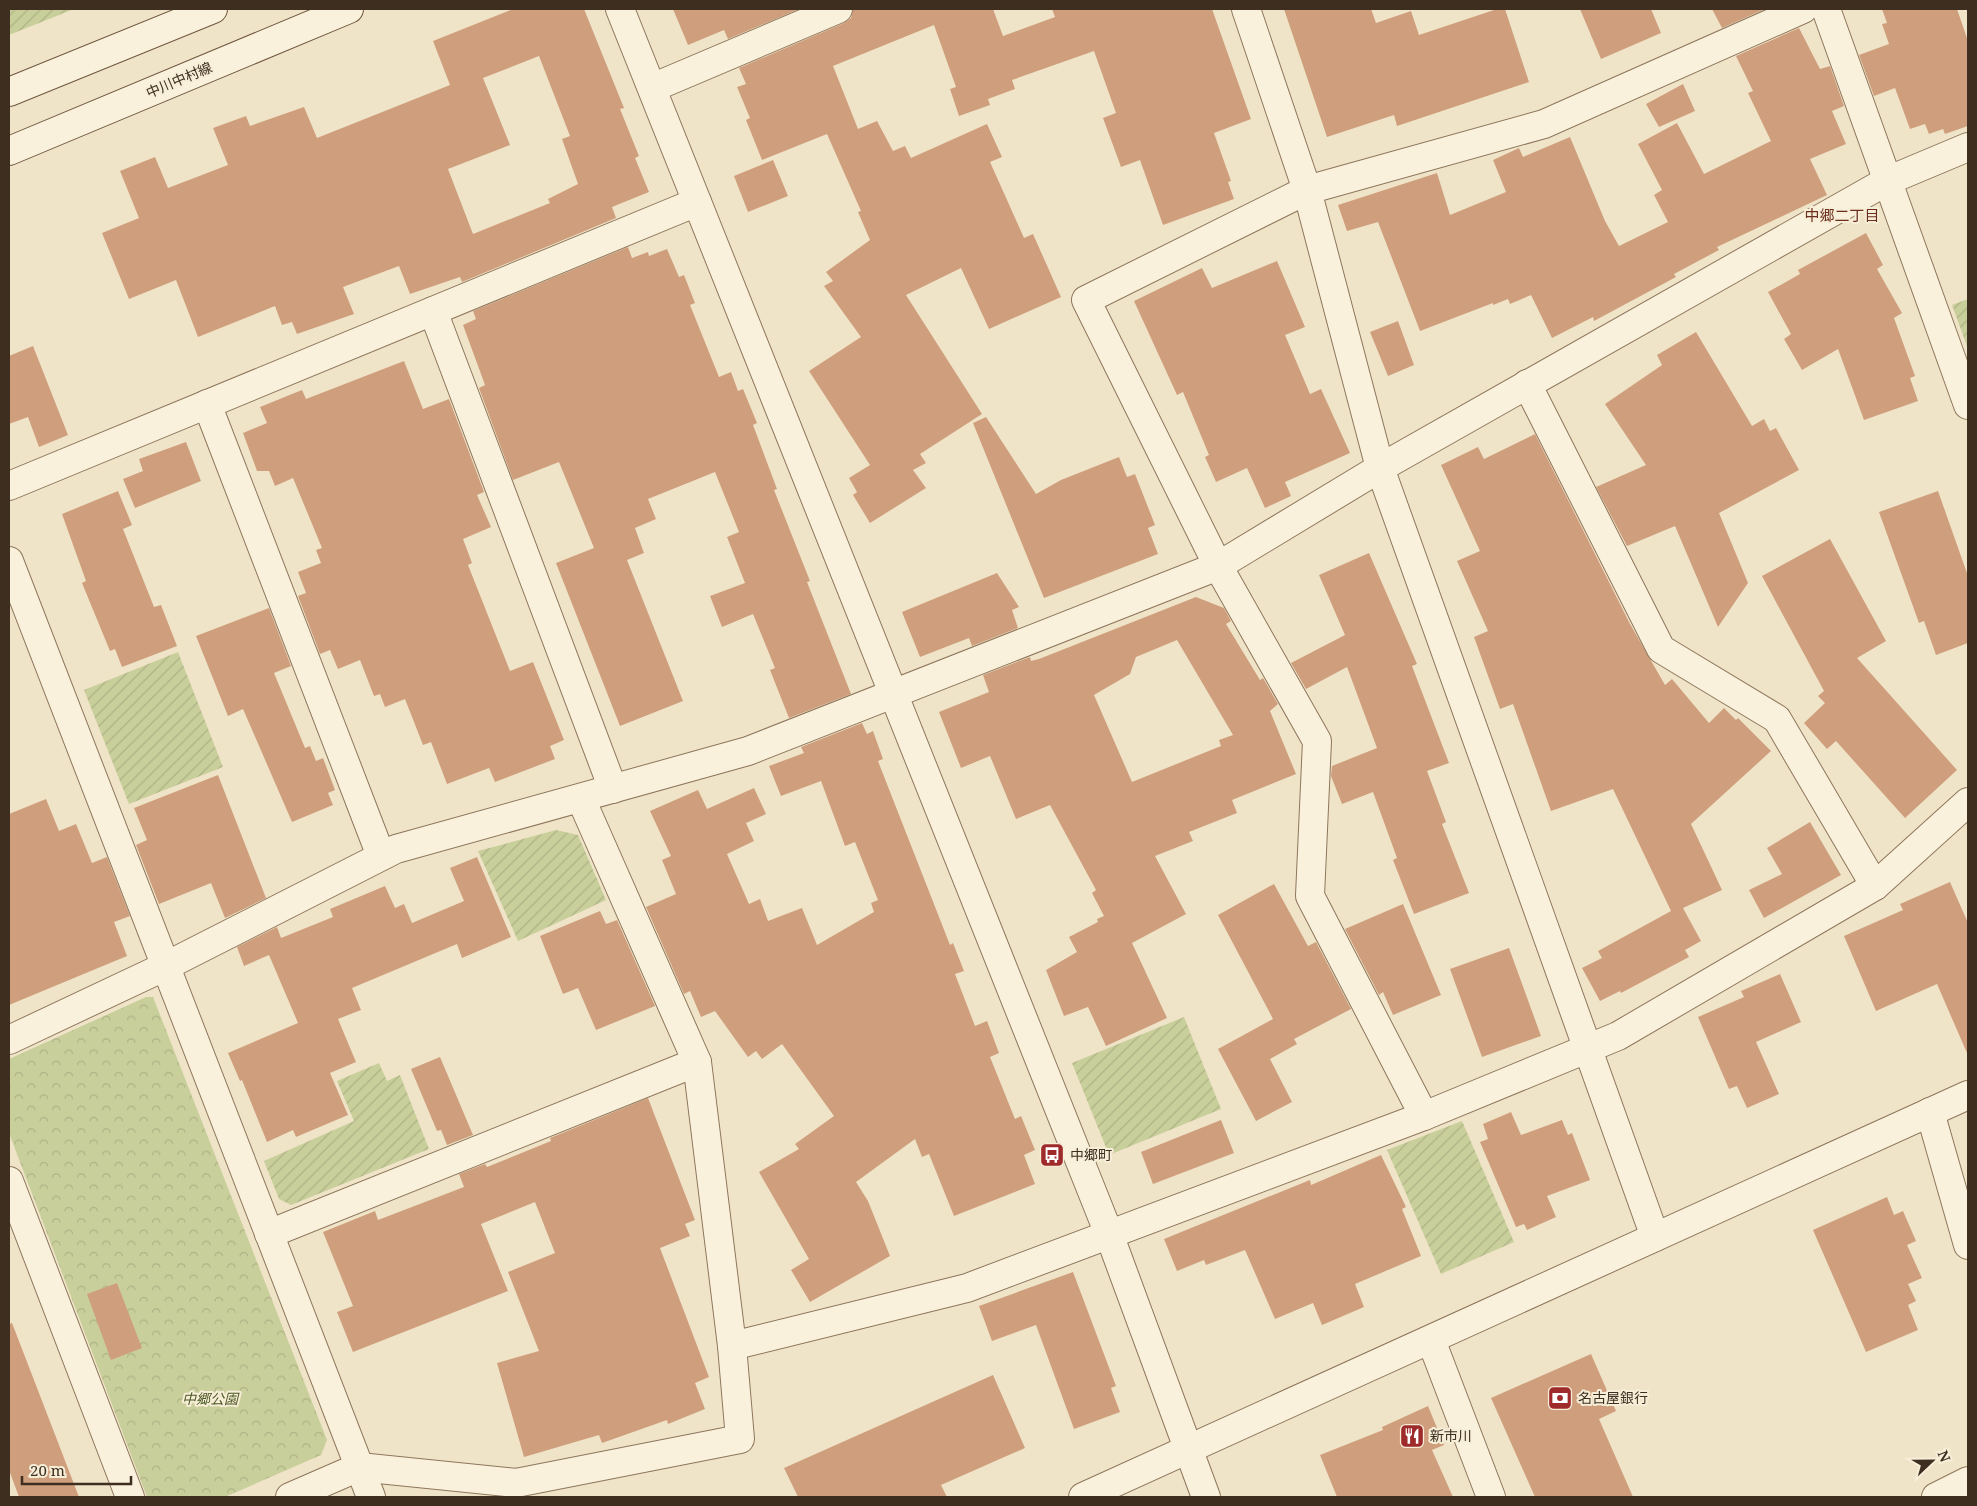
<svg xmlns="http://www.w3.org/2000/svg" width="1977" height="1506" font-family="'Noto Serif','Noto Sans JP',serif">
<style>
.forest{fill:url(#forest-crowns)}
.garden{fill:url(#garden-furrows)}
.building{fill:#cf9f7d;fill-rule:evenodd}
.lines{fill:none;stroke-linecap:round;stroke-linejoin:round}
.minor-casing{stroke:#8d765c;stroke-width:30}
.tertiary-casing{stroke:#8d765c;stroke-width:30}
.secondary-casing{stroke:#6f573f;stroke-width:30}
.minor{stroke:#faf1dc;stroke-width:28}
.tertiary{stroke:#faf1dc;stroke-width:28}
.secondary{stroke:#faf1dc;stroke-width:28}
.labels{text-anchor:middle;stroke-width:4;stroke-linejoin:round;paint-order:stroke}
.street-label{font-size:14px;fill:#3d2e20;stroke:#f7eed8}
.poi-label{font-size:14px;fill:#3d2e20;stroke:#f7eed8;text-anchor:start}
.park-label{font-size:14px;font-style:italic;fill:#4d5a26;stroke:#f7eed8}
.neighbourhood-label{font-size:15px;fill:#6b2e1e;stroke:#f7eed8}
</style>
<defs>
<pattern id="forest-crowns" width="20" height="18" patternUnits="userSpaceOnUse" patternTransform="scale(1.25)"><rect width="20" height="18" fill="#c9cf9b"/><path d="M2 6a3 3 0 1 1 6 0M12 15a3 3 0 1 1 6 0" fill="none" stroke="#aeb285"/></pattern>
<pattern id="garden-furrows" width="10" height="10" patternUnits="userSpaceOnUse" patternTransform="scale(1.25)"><rect width="10" height="10" fill="#c9cf9b"/><path d="M-1 1l2-2M0 10L10 0M9 11l2-2" fill="none" stroke="#aeb285"/></pattern>
</defs>
<rect width="100%" height="100%" fill="#f0e4c8"/>
<polygon class="forest" points="146,997 153,997 327,1440 321,1455 225,1497 147,1497 9,1133 9,1059"/>
<g class="garden">
<polygon points="9,9 74,9 9,35"/>
<polygon points="1968,299 1968,349 1952,305"/>
<polygon points="178,652 223,767 129,804 84,690"/>
<polygon points="556,830 578,835 606,900 518,941 478,851"/>
<polygon points="1184,1017 1221,1109 1109,1155 1072,1063"/>
<polygon points="379,1063 387,1081 400,1075 429,1149 291,1205 279,1199 264,1161 354,1121 337,1081"/>
<polygon points="1462,1121 1514,1242 1441,1274 1387,1150"/>
</g>
<g class="building">
<path d="M 513,9 L 584,9 L 624,108 L 620,109 L 639,156 L 635,158 L 649,192 L 612,207 L 616,218 L 462,282 L 460,277 L 410,294 L 399,266 L 343,287 L 354,314 L 297,334 L 292,322 L 282,325 L 275,306 L 198,337 L 176,280 L 129,299 L 102,233 L 139,218 L 120,171 L 155,157 L 168,188 L 228,165 L 213,128 L 246,116 L 250,126 L 304,107 L 317,138 L 450,85 L 433,41 ZM 539,56 L 570,136 L 562,139 L 578,184 L 548,199 L 550,203 L 473,234 L 448,169 L 510,145 L 483,78 Z"/>
<polygon points="673,9 799,9 728,39 724,30 688,45"/>
<polygon points="853,9 993,9 1003,36 1055,17 1052,9 1212,9 1251,119 1214,133 1231,181 1228,182 1234,199 1163,225 1140,160 1121,167 1103,118 1116,113 1094,51 1012,80 1015,89 988,99 990,105 959,116 950,89 956,87 934,25 833,66 858,129 877,121 893,151 905,146 911,158 987,124 1002,157 990,162 1024,238 1033,234 1061,297 989,329 961,268 906,295 982,414 920,454 926,463 913,470 926,488 870,523 853,495 857,492 849,478 870,465 809,371 861,337 824,286 833,281 826,272 870,240 858,212 861,211 827,134 762,160 746,120 750,118 737,87 746,84 739,68 844,23 851,18"/>
<polygon points="1284,9 1371,9 1376,23 1411,11 1419,35 1497,9 1505,9 1529,82 1397,126 1394,115 1327,137"/>
<polygon points="1580,9 1651,9 1661,33 1601,59"/>
<polygon points="1712,9 1765,9 1722,28"/>
<polygon points="1882,9 1957,9 1968,41 1968,126 1945,134 1943,129 1929,134 1925,124 1910,129 1895,88 1874,96 1859,55 1889,44 1882,24 1887,23"/>
<polygon points="1799,28 1820,69 1830,66 1844,106 1832,111 1846,144 1810,159 1827,195 1717,247 1719,250 1674,274 1676,277 1594,321 1593,317 1552,338 1531,295 1510,304 1508,299 1493,305 1493,303 1420,331 1378,222 1347,231 1338,205 1437,173 1450,215 1506,192 1493,160 1519,148 1523,157 1570,137 1605,221 1619,246 1668,222 1654,195 1662,190 1638,144 1677,123 1704,174 1771,141 1748,93 1753,91 1736,56"/>
<polygon points="1683,84 1695,111 1659,127 1646,104"/>
<polygon points="773,160 788,196 748,212 734,176"/>
<polygon points="1866,233 1883,265 1877,269 1902,313 1894,318 1915,376 1910,378 1918,401 1864,420 1838,349 1802,370 1784,339 1791,334 1768,292 1800,274 1798,270"/>
<polygon points="628,247 632,258 648,252 649,256 667,249 679,277 684,275 695,303 690,305 719,377 731,372 738,391 743,389 757,423 753,425 777,489 774,490 810,581 807,582 851,694 789,718 770,670 775,668 753,614 722,627 710,596 745,583 727,537 739,532 715,472 648,499 656,519 635,528 644,553 627,560 683,701 620,726 556,563 594,548 559,462 513,480 479,388 485,385 463,325 476,319 473,311"/>
<polygon points="1277,261 1305,327 1285,335 1310,394 1321,389 1350,453 1285,482 1291,496 1265,508 1247,468 1216,482 1205,457 1209,455 1183,392 1177,395 1134,301 1202,268 1212,288"/>
<polygon points="1398,321 1414,365 1388,376 1370,332"/>
<polygon points="1696,332 1752,426 1764,419 1770,431 1776,428 1799,470 1719,513 1748,583 1718,627 1675,526 1627,546 1596,487 1646,465 1605,404 1662,365 1657,355"/>
<polygon points="33,346 68,435 39,447 28,417 9,424 9,356"/>
<polygon points="404,361 423,409 449,399 484,492 477,495 491,527 463,539 472,563 468,565 510,671 533,662 564,740 550,746 555,759 495,782 489,768 447,784 431,742 423,745 405,699 385,707 380,694 374,696 360,660 338,669 330,650 320,654 298,596 306,593 298,572 321,563 316,550 322,548 293,478 275,486 269,471 257,471 243,433 267,423 260,407 302,390 306,399"/>
<polygon points="986,417 1036,494 1061,480 1119,457 1127,477 1135,474 1155,525 1148,528 1158,554 1044,598 973,423"/>
<polygon points="1535,434 1630,624 1665,685 1672,679 1709,723 1724,708 1736,720 1738,718 1771,751 1691,824 1722,890 1683,908 1701,941 1685,950 1689,957 1621,993 1620,991 1600,1001 1582,968 1602,958 1598,951 1671,911 1613,789 1551,811 1513,704 1500,709 1474,637 1488,631 1457,561 1480,551 1441,465 1478,447 1484,459"/>
<polygon points="186,442 201,481 135,508 123,479 143,471 139,459"/>
<polygon points="118,491 132,525 123,529 154,607 161,605 177,646 122,667 115,649 110,651 82,583 86,581 62,514"/>
<polygon points="1938,491 1968,576 1968,643 1936,655 1924,621 1919,623 1879,512"/>
<polygon points="1830,539 1886,641 1857,658 1957,770 1905,818 1836,741 1827,749 1804,723 1825,703 1818,696 1824,691 1762,576"/>
<polygon points="1369,553 1417,664 1412,666 1449,763 1427,771 1446,822 1442,824 1469,893 1414,914 1393,860 1397,858 1373,792 1342,804 1331,776 1332,766 1377,748 1347,667 1306,689 1291,663 1345,635 1319,575"/>
<polygon points="997,573 1019,607 1012,610 1018,628 972,646 969,638 920,657 902,612"/>
<path d="M 1196,597 L 1224,608 L 1231,621 L 1226,624 L 1260,680 L 1263,678 L 1278,704 L 1270,711 L 1296,774 L 1232,800 L 1237,813 L 1189,832 L 1193,841 L 1155,856 L 1186,914 L 1132,943 L 1167,1018 L 1106,1046 L 1088,1007 L 1064,1016 L 1046,970 L 1077,952 L 1069,937 L 1098,922 L 1097,919 L 1104,916 L 1092,893 L 1096,890 L 1050,805 L 1016,819 L 990,756 L 961,768 L 939,712 L 989,692 L 983,675 L 1030,657 L 1031,661 L 1039,659 ZM 1177,640 L 1233,735 L 1219,740 L 1221,746 L 1132,782 L 1094,695 L 1130,674 L 1136,657 Z"/>
<polygon points="269,608 291,666 274,673 305,748 310,746 316,761 323,758 335,790 328,793 333,805 292,822 243,709 228,716 196,636"/>
<polygon points="862,723 867,734 873,731 883,759 878,761 894,802 950,945 953,943 964,971 955,974 975,1026 987,1021 999,1053 990,1057 1015,1119 1021,1116 1035,1150 1024,1155 1035,1184 954,1216 929,1154 922,1157 915,1139 856,1182 868,1201 890,1256 810,1302 791,1270 809,1259 759,1172 799,1149 795,1144 834,1116 782,1044 762,1059 756,1051 748,1057 715,1011 701,1017 690,991 684,994 646,907 676,894 662,860 671,856 650,811 698,790 707,809 754,788 766,814 746,823 754,841 727,854 749,904 760,899 768,921 802,908 817,945 874,912 871,903 878,900 855,842 845,846 821,781 781,796 769,766 804,753 801,747"/>
<polygon points="218,775 266,898 225,918 211,883 159,904 136,845 147,840 134,808"/>
<polygon points="46,799 59,831 76,824 92,863 107,857 130,916 114,922 127,956 9,1005 9,814"/>
<polygon points="1810,822 1841,875 1764,918 1749,890 1782,874 1767,848"/>
<polygon points="477,857 511,937 462,958 457,944 352,988 361,1010 338,1019 356,1062 330,1073 348,1115 296,1137 293,1130 267,1142 242,1080 240,1081 228,1053 298,1023 269,955 244,966 237,947 277,927 281,938 333,917 330,909 385,886 395,908 404,904 412,923 464,901 450,868"/>
<polygon points="1950,882 1968,923 1967,1053 1937,984 1876,1011 1844,936 1903,910 1900,904"/>
<polygon points="1274,884 1308,946 1316,942 1351,1009 1294,1039 1297,1044 1270,1059 1292,1102 1256,1121 1218,1049 1273,1019 1218,915"/>
<polygon points="1403,904 1441,995 1393,1015 1383,992 1379,995 1345,929"/>
<polygon points="600,911 606,924 617,920 655,1006 596,1030 578,988 563,994 540,936"/>
<polygon points="1509,948 1541,1036 1482,1057 1450,969"/>
<polygon points="1780,974 1801,1022 1756,1042 1779,1094 1747,1108 1737,1086 1729,1089 1698,1017 1744,997 1741,991"/>
<polygon points="440,1057 473,1135 447,1145 441,1130 437,1131 411,1069"/>
<polygon points="648,1098 695,1220 685,1224 690,1236 660,1248 709,1377 695,1383 705,1409 668,1424 667,1420 602,1443 599,1435 524,1457 497,1363 539,1351 508,1272 555,1253 535,1202 481,1224 508,1291 353,1352 337,1312 353,1306 323,1232 375,1211 378,1220 464,1187 459,1174 485,1164 487,1167 551,1141 550,1138"/>
<polygon points="1511,1112 1521,1135 1562,1120 1568,1135 1572,1133 1590,1180 1547,1196 1556,1217 1527,1230 1524,1224 1516,1227 1480,1142 1488,1139 1483,1124"/>
<polygon points="1221,1120 1234,1153 1153,1184 1141,1152"/>
<polygon points="1381,1155 1406,1207 1402,1209 1421,1256 1355,1284 1364,1307 1322,1325 1313,1303 1275,1319 1245,1250 1206,1265 1204,1260 1177,1271 1164,1239 1310,1180 1311,1185"/>
<polygon points="1887,1197 1894,1215 1903,1211 1916,1241 1907,1245 1922,1278 1908,1284 1916,1301 1908,1305 1918,1330 1866,1352 1813,1230"/>
<polygon points="1073,1272 1116,1386 1111,1388 1120,1412 1074,1429 1036,1325 992,1341 979,1306"/>
<polygon points="117,1283 142,1348 111,1360 87,1294"/>
<polygon points="12,1323 34,1380 79,1497 19,1497 9,1470 9,1324"/>
<polygon points="1591,1354 1616,1411 1599,1419 1633,1497 1535,1497 1491,1398"/>
<polygon points="993,1375 1025,1448 941,1485 947,1497 798,1497 784,1468"/>
<polygon points="1428,1406 1444,1445 1432,1450 1453,1497 1337,1497 1320,1455 1383,1430 1382,1427"/>
</g>
<g class="lines">
<defs>
<g id="minor">
<polyline points="1246,9 1307,190 1380,468 1655,1237"/>
<polyline points="1826,9 1968,405"/>
<polyline points="652,88 838,9"/>
<polyline points="433,311 613,789"/>
<polyline points="1527,384 1661,649 1777,719 1875,886"/>
<polyline points="207,404 381,856"/>
<polyline points="9,486 697,202"/>
<polyline points="9,561 371,1497"/>
<polyline points="9,1040 166,966 396,849 748,751 1218,566 1380,468 1887,181 1968,147"/>
<polyline points="1930,1112 1968,1245"/>
<polyline points="1424,1116 1310,896 1317,741 1218,566 1086,300 1307,190 1544,124 1803,9"/>
<polyline points="9,1181 130,1497"/>
<polyline points="269,1234 697,1062"/>
<polyline points="1431,1340 1491,1497"/>
<polyline points="732,1346 967,1288 1424,1116 1618,1036 1875,886 1968,802"/>
<polyline points="290,1497 359,1467 516,1483 740,1439 732,1346 697,1062 581,799"/>
<polyline points="1936,1497 1968,1481"/>
</g>
<g id="tertiary">
<polyline points="620,9 1109,1234 1206,1497"/>
<polyline points="1083,1497 1968,1095"/>
</g>
<g id="secondary">
<polyline points="9,92 213,9"/>
<polyline points="9,151 349,9"/>
</g>
</defs>
<use href="#minor" class="minor-casing"/>
<use href="#tertiary" class="tertiary-casing"/>
<use href="#secondary" class="secondary-casing"/>
<use href="#minor" class="minor"/>
<use href="#tertiary" class="tertiary"/>
<use href="#secondary" class="secondary"/>
</g>
<defs>
<symbol id="bus-square" viewBox="-11 -11 22 22"><rect x="-9" y="-9" width="18" height="18" rx="4" fill="#9e2a2b" stroke="#f7eed8"/><path d="M-5-6H5V4H4V6H2V4H-2V6H-4V4H-5ZM-3.5-4V0h7V-4ZM-3.5 1.2v1.5H-2V1.2ZM2 1.2v1.5H3.5V1.2Z" fill="#fff"/></symbol>
<symbol id="bank-square" viewBox="-11 -11 22 22"><rect x="-9" y="-9" width="18" height="18" rx="4" fill="#9e2a2b" stroke="#f7eed8"/><path d="M-6-4H6V4H-6ZM0-2.3a2.3 2.3 0 1 0 0 4.6a2.3 2.3 0 1 0 0-4.6Z" fill="#fff"/></symbol>
<symbol id="restaurant-square" viewBox="-11 -11 22 22"><rect x="-9" y="-9" width="18" height="18" rx="4" fill="#9e2a2b" stroke="#f7eed8"/><path d="M-5-6h1v4h1v-4h1v4h1v-4h1v5L-1.5 .5V6h-2V.5L-5-1ZM5-6V6H3V1.5H1.5Q1.5-4 5-6Z" fill="#fff"/></symbol>
</defs>
<g fill-rule="evenodd">
<use href="#bus-square" x="1038" y="1141" width="28" height="28"/>
<use href="#bank-square" x="1546" y="1384" width="28" height="28"/>
<use href="#restaurant-square" x="1398" y="1422" width="28" height="28"/>
</g>
<g class="labels">
<g class="street-label">
<text transform="translate(179 80) rotate(-23)" y="5">中川中村線</text>
</g>
<g class="poi-label">
<text x="1070" y="1160">中郷町</text>
<text x="1578" y="1403">名古屋銀行</text>
<text x="1430" y="1441">新市川</text>
</g>
<g class="park-label">
<text x="210" y="1404">中郷公園</text>
</g>
<g class="neighbourhood-label">
<text x="1842" y="221">中郷二丁目</text>
</g>
</g>
<rect width="1977" height="1506" fill="none" stroke="#3d2e20" stroke-width="20"/>
<g transform="translate(1932 1461) rotate(68)" stroke="#f7eed8" stroke-width="4" paint-order="stroke">
<path d="M0-4L9 19L0 12L-9 19Z" fill="#3d2e20"/>
<text y="-8" font-size="14" font-weight="bold" text-anchor="middle" fill="#3d2e20">N</text>
</g>
<path d="M22 1476v8h109v-8" fill="none" stroke="#3d2e20" stroke-width="2.5"/>
<text x="30" y="1476" font-size="15" fill="#3d2e20" stroke="#f7eed8" stroke-width="4" paint-order="stroke">20 m</text>
</svg>
